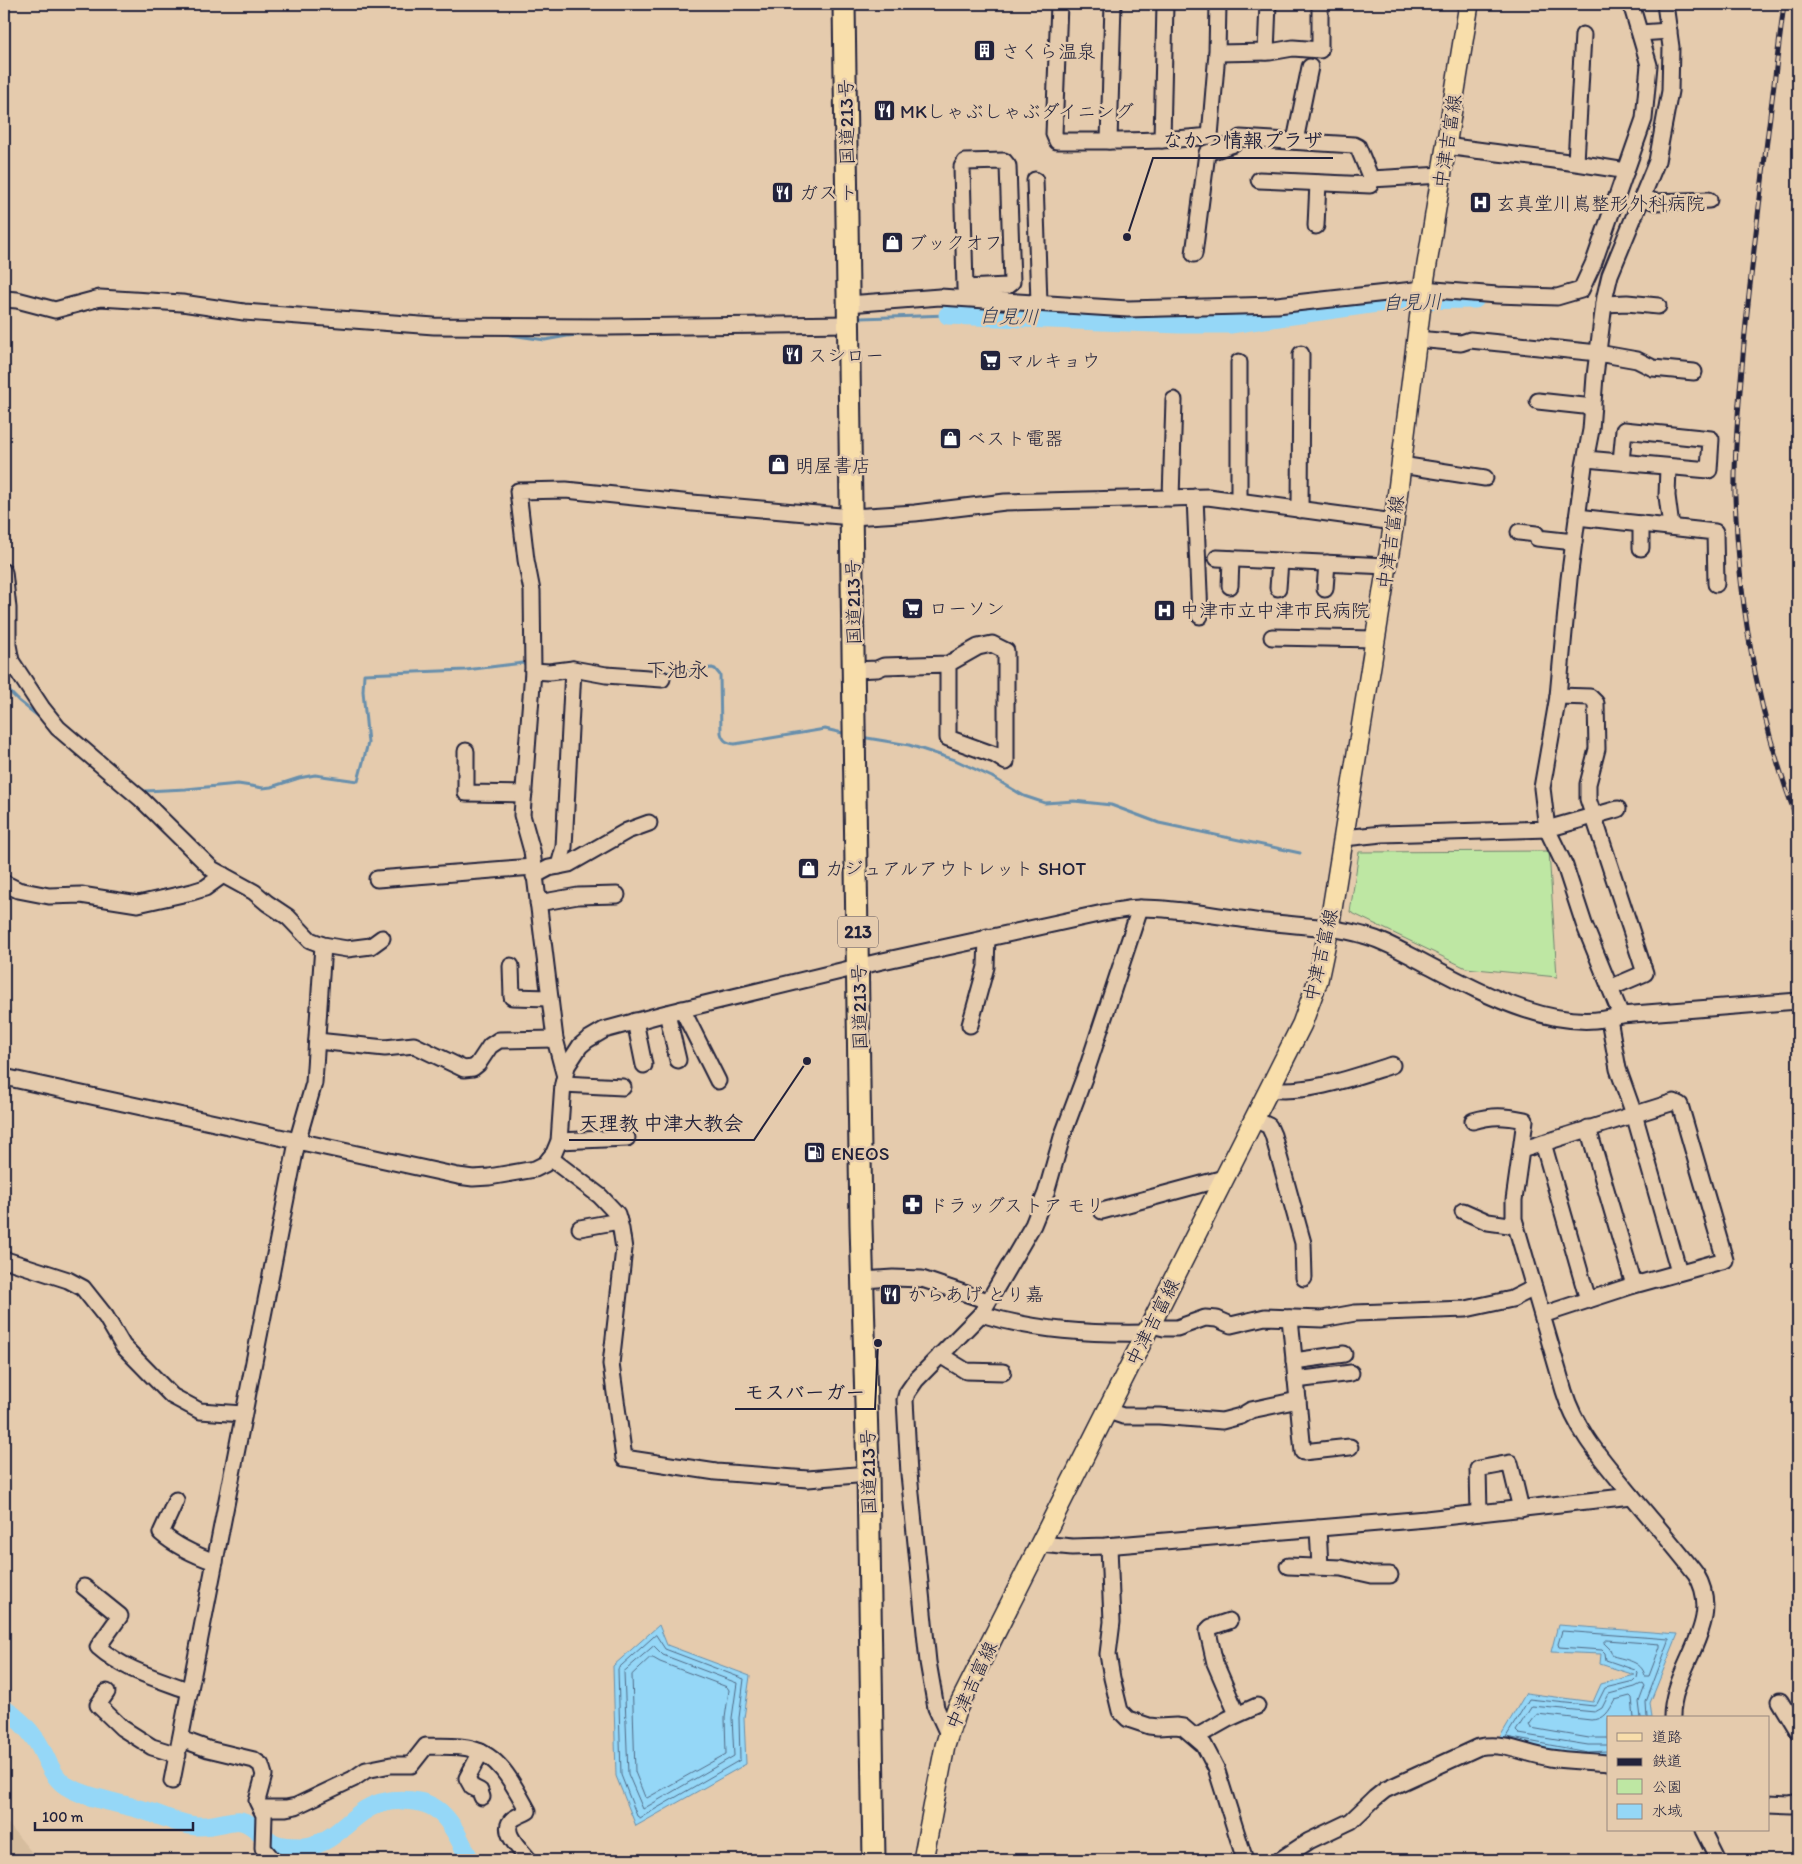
<svg xmlns="http://www.w3.org/2000/svg" width="1802" height="1864" font-family="Itim,'Klee One',sans-serif">
<style>
.built{fill:#d6bd9e}
.green{fill:#bee7a3;stroke:#70846f}
.water{fill:#95d7f7;stroke:#678fac}
.lines{fill:none;stroke-linecap:round;stroke-linejoin:round}
.shore{stroke:#506a86;stroke-width:1}
.stream{stroke:#678fac;stroke-width:3}
.river{stroke:#95d7f7;stroke-width:19}
.minor-casing{stroke:#22223b;stroke-width:19}
.major-casing{stroke:#22223b;stroke-width:22}
.highway-casing{stroke:#22223b;stroke-width:25}
.minor{stroke:#e5cbad;stroke-width:15}
.major{stroke:#f8deab;stroke-width:19}
.highway{stroke:#f8deab;stroke-width:21}
.rail-casing{stroke:#22223b;stroke-width:5}
.rail{stroke:#e5cbad;stroke-width:3;stroke-dasharray:9;stroke-linecap:butt}
.labels{text-anchor:middle;stroke-width:5;stroke-linejoin:round;paint-order:stroke}
.shield{fill:#e5cbad;stroke:#5c555d;stroke-width:1}
.shield-label{font-size:18px;font-weight:bold;fill:#22223b}
.poi-label{font-size:19px;fill:#22223b;stroke:#e5cbad;text-anchor:start}
.street-label{font-size:19px;fill:#22223b;stroke:#e5cbad}
.water-label{font-size:20px;font-style:italic;fill:#333d57;stroke:#e5cbad}
.quarter-label{font-size:21px;fill:#22223b;stroke:#e5cbad}
.leader{fill:none;stroke:#22223b;stroke-width:2}
.callout-dot{fill:#22223b;stroke:#e5cbad;stroke-width:2}
.callout-label{font-size:20px;text-anchor:middle;font-weight:bold;fill:#22223b;stroke:#e5cbad;stroke-width:5;stroke-linejoin:round;paint-order:stroke}
</style>
<rect width="100%" height="100%" fill="#e5cbad"/>
<filter id="ink" filterUnits="userSpaceOnUse"><feTurbulence type="fractalNoise" baseFrequency=".02" numOctaves="2"/><feDisplacementMap in="SourceGraphic" scale="10" xChannelSelector="R" yChannelSelector="G"/><feConvolveMatrix kernelMatrix="1 2 1 2 8 2 1 2 1" color-interpolation-filters="sRGB"/></filter>
<g filter="url(#ink)">
<polygon class="built" points="4,1819 38,1860 4,1860"/>
<polygon class="green" points="1549,851 1557,977 1466,968 1350,912 1359,852"/>
<g class="water">
<polygon points="659,1625 667,1645 750,1676 744,1718 746,1764 636,1826 616,1776 613,1666"/>
<polygon points="1558,1625 1678,1634 1650,1703 1652,1718 1608,1718 1608,1756 1588,1757 1497,1742 1526,1693 1593,1702 1601,1684 1635,1675 1600,1664 1601,1654 1551,1652"/>
</g>
<g class="lines">
<g class="shore">
<polygon points="656,1635 665,1649 744,1679 739,1718 740,1760 640,1818 637,1816 621,1775 618,1669"/>
<path d="M 1607,1640 L 1660,1644 L 1660,1647 L 1649,1676 L 1645,1676 C 1642,1661 1626,1660 1613,1656 L 1610,1649 L 1604,1643 Z"/>
<polygon points="654,1646 663,1655 737,1683 732,1718 734,1756 643,1809 628,1774 624,1672"/>
<polygon points="650,1658 653,1658 660,1662 727,1687 729,1690 725,1718 726,1754 647,1798 645,1797 635,1772 632,1675"/>
<path d="M 1608,1738 L 1589,1738 L 1531,1728 L 1529,1725 L 1537,1714 L 1591,1720 C 1605,1720 1609,1711 1615,1700 L 1630,1696 L 1632,1698 L 1634,1718"/>
<polyline points="1608,1745 1588,1745 1519,1734 1516,1731 1532,1706 1595,1712 1602,1708 1609,1694 1635,1687 1643,1683 1645,1686 1639,1702 1641,1718"/>
<polyline points="1608,1751 1588,1752 1506,1737 1529,1699 1594,1706 1597,1704 1605,1688 1634,1681 1637,1678 1638,1673 1635,1670 1606,1660 1605,1653 1602,1650 1559,1647 1558,1644 1562,1631 1669,1639 1669,1641 1646,1702 1647,1718"/>
</g>
<g class="stream">
<polyline points="861,318 948,315"/>
<polyline points="497,333 545,340 567,336 590,334"/>
<path d="M 664,673 L 712,668 L 715,669 L 720,675 L 721,733 C 723,741 727,743 735,744 L 825,729 L 847,734"/>
<polyline points="4,686 19,701 43,720"/>
<polyline points="861,737 909,745 955,760 992,777 1024,796 1045,803 1074,801 1111,805 1159,823 1300,853"/>
<polyline points="138,787 145,791 186,789 238,784 263,788 271,787 299,778 315,775 358,781 368,743 363,691 364,674 466,670 523,663 529,665"/>
</g>
<g class="river">
<polyline points="948,315 1180,324 1230,324 1398,300 1475,299"/>
<path d="M 4,1709 C 17,1717 27,1727 36,1740 C 47,1756 51,1779 70,1788 C 93,1800 122,1803 146,1811 C 164,1816 182,1826 200,1826 C 211,1827 234,1819 241,1821 C 256,1824 262,1838 275,1844 C 282,1847 297,1847 305,1847 C 329,1844 344,1825 362,1812 C 383,1797 425,1795 443,1815 C 455,1827 462,1845 470,1860"/>
</g>
<defs>
<g id="minor">
<path d="M 1059,4 L 1054,134 L 1057,141 C 1108,141 1159,142 1210,136 L 1217,53 L 1218,4"/>
<polyline points="1640,33 1669,31"/>
<polyline points="1266,52 1268,4"/>
<polyline points="1217,53 1270,52 1293,48 1320,50 1320,4"/>
<polyline points="1162,140 1165,4"/>
<polyline points="1109,141 1113,4"/>
<polyline points="1295,141 1310,67"/>
<path d="M 1447,146 C 1507,155 1567,160 1626,171"/>
<polyline points="1576,162 1583,35"/>
<polyline points="1035,180 1039,303"/>
<polyline points="1259,180 1370,185 1371,179"/>
<polyline points="1643,197 1655,202 1709,200"/>
<polyline points="1316,226 1318,183"/>
<polyline points="1194,254 1207,153 1231,145 1240,138 1354,145 1358,147 1371,179 1442,175"/>
<polyline points="965,288 1007,286 1012,282 1008,166 1004,161 965,162 962,167 965,288 967,298"/>
<polyline points="4,299 17,300 55,310 100,298 182,303 244,312 434,326 608,327 849,324"/>
<polyline points="848,304 940,297 1128,309 1277,305 1423,289 1497,295 1557,297 1581,290 1594,262 1644,119 1649,65 1631,4"/>
<polyline points="1604,304 1627,303 1658,306"/>
<polyline points="1417,339 1461,343 1470,340 1598,353 1637,360 1653,368 1694,372"/>
<polyline points="1239,362 1239,501"/>
<polyline points="1538,401 1593,407"/>
<polyline points="1586,459 1709,470 1711,439 1624,430 1621,462"/>
<polyline points="1401,465 1485,478"/>
<polyline points="1668,467 1667,496 1671,527"/>
<polyline points="1195,497 1200,616"/>
<polyline points="1171,498 1174,400"/>
<polyline points="1300,510 1301,354"/>
<polyline points="1577,517 1715,532 1716,584"/>
<polyline points="1641,524 1641,548"/>
<polyline points="1519,532 1536,534 1537,538 1574,542"/>
<polyline points="1217,558 1387,566"/>
<polyline points="4,572 8,608 8,645 11,661 42,708 58,728 140,798 212,869 254,892 267,903 288,917 310,940 323,945 347,949 371,946 382,938"/>
<polyline points="1230,586 1231,559"/>
<polyline points="1278,588 1280,561"/>
<polyline points="1325,589 1327,563"/>
<polyline points="1272,637 1375,639"/>
<polyline points="573,669 606,675 662,679"/>
<polyline points="854,670 877,669 884,666 948,664 978,647 992,644 1006,651 1006,762 995,755 948,738 948,664"/>
<polyline points="533,671 549,672 573,669 564,847 559,866"/>
<polyline points="1558,696 1590,697 1596,703 1597,749 1588,784 1588,799 1645,973 1610,988"/>
<polyline points="466,751 466,793 524,794"/>
<polyline points="1618,809 1547,829 1565,866 1584,924 1621,1015"/>
<polyline points="1344,838 1382,834 1547,829 1542,788 1558,696 1569,579 1584,466 1591,430 1595,376 1605,296 1610,275 1657,161 1670,91 1671,47 1665,4"/>
<polyline points="534,876 549,868 569,864 627,831 649,823"/>
<polyline points="377,879 533,867"/>
<polyline points="4,883 18,890 49,896 81,895 138,904 192,892 205,888 223,875"/>
<polyline points="538,903 578,896 617,895"/>
<polyline points="511,966 512,997 550,998"/>
<polyline points="682,1009 718,1081"/>
<polyline points="667,1013 678,1060"/>
<polyline points="1609,1019 1618,1069 1634,1114 1679,1272"/>
<polyline points="635,1021 644,1065"/>
<polyline points="970,1025 986,967 987,937"/>
<polyline points="317,1041 385,1048 414,1045 464,1069 473,1068 478,1064 490,1046 499,1040 555,1039"/>
<polyline points="564,1073 555,1039 532,851 522,815 533,671 532,591 526,560 518,491 566,490 692,503 852,517 915,513 1005,502 1208,497 1394,522"/>
<path d="M 4,1077 L 458,1176 L 473,1178 L 489,1177 L 535,1169 L 545,1164 L 554,1153 L 559,1141 L 563,1084 L 567,1066 L 580,1046 L 587,1040 L 604,1030 L 663,1014 L 878,962 L 1103,913 C 1116,911 1128,908 1141,908 C 1182,908 1224,918 1265,922 C 1298,926 1332,926 1363,935 C 1382,940 1398,949 1415,958 C 1473,988 1555,1037 1621,1015 L 1798,1001"/>
<polyline points="563,1084 623,1087"/>
<path d="M 1269,1089 C 1310,1094 1354,1077 1392,1065"/>
<polyline points="1254,1119 1269,1126 1273,1135 1303,1243 1304,1278"/>
<path d="M 1473,1121 C 1492,1115 1505,1116 1525,1120 L 1521,1150"/>
<polyline points="1588,1128 1634,1285"/>
<polyline points="559,1141 627,1138"/>
<polyline points="1543,1143 1588,1300"/>
<polyline points="550,1158 600,1196 617,1214 621,1229 624,1249 611,1364 624,1458 716,1472 808,1479 868,1474"/>
<polyline points="1102,1211 1224,1178"/>
<polyline points="1463,1211 1488,1222 1516,1226"/>
<polyline points="580,1228 619,1221"/>
<polyline points="4,1263 9,1261 68,1280 83,1288 106,1317 123,1346 172,1396 200,1411 243,1414"/>
<polyline points="863,1280 893,1278 922,1279 988,1301"/>
<path d="M 981,1314 C 1035,1331 1091,1334 1147,1333"/>
<path d="M 1542,1315 L 1634,1285 L 1725,1260 L 1680,1105 L 1674,1102 L 1521,1150 L 1514,1200 L 1514,1219 L 1564,1391 C 1575,1428 1599,1456 1623,1485 C 1647,1515 1673,1544 1696,1574 C 1726,1624 1671,1667 1672,1718"/>
<polyline points="1290,1318 1303,1452 1350,1447"/>
<polyline points="1151,1325 1164,1328 1177,1328 1205,1318 1217,1319 1231,1325 1265,1317 1322,1319 1355,1313 1466,1309 1512,1299 1534,1288"/>
<polyline points="940,1355 966,1371 1003,1372"/>
<polyline points="1294,1361 1344,1354"/>
<polyline points="1296,1380 1351,1373"/>
<polyline points="1108,1411 1123,1416 1159,1416 1222,1421 1241,1416 1251,1410 1298,1400"/>
<path d="M 176,1500 L 161,1533 C 177,1547 195,1555 215,1562"/>
<polyline points="1479,1513 1478,1469 1510,1463 1521,1509"/>
<polyline points="1318,1528 1320,1567"/>
<polyline points="1041,1544 1072,1547 1105,1546 1426,1519 1632,1496"/>
<polyline points="1109,1546 1112,1622 1108,1654 1112,1678 1120,1711 1128,1719 1149,1726 1158,1727 1176,1726 1183,1727 1204,1745 1216,1768 1245,1860"/>
<polyline points="1288,1566 1341,1568 1372,1575 1390,1575"/>
<path d="M 84,1587 L 120,1616 L 98,1647 C 124,1670 158,1679 190,1691"/>
<polyline points="1229,1621 1211,1627 1208,1630 1208,1632 1215,1663 1237,1714"/>
<polyline points="107,1692 98,1705 122,1728 152,1747 178,1755"/>
<polyline points="1780,1701 1798,1731"/>
<polyline points="948,1734 936,1708 928,1662 909,1474 905,1400 907,1393 916,1380 981,1314 1033,1225 1046,1193 1062,1137 1084,1078 1140,908"/>
<polyline points="1196,1737 1228,1719 1257,1706"/>
<polyline points="181,1739 208,1749 254,1760 261,1765 264,1775 257,1801 264,1815 263,1848 273,1860"/>
<polyline points="481,1752 467,1778 472,1787 480,1791 482,1797"/>
<polyline points="172,1781 297,1142 314,1083 323,945"/>
<polyline points="1768,1804 1790,1805 1798,1803"/>
<path d="M 261,1808 L 286,1808 L 296,1806 L 353,1779 L 366,1770 L 391,1765 L 411,1765 L 426,1746 C 441,1747 458,1745 472,1749 C 501,1756 515,1788 528,1811 C 523,1814 517,1816 513,1819 C 499,1831 522,1851 529,1860"/>
<polyline points="1703,1830 1718,1860"/>
<path d="M 1280,1860 L 1309,1841 L 1351,1821 L 1375,1798 L 1385,1790 L 1479,1747 C 1505,1742 1525,1754 1550,1758 C 1569,1761 1589,1761 1608,1763"/>
</g>
<polyline id="major" points="923,1860 945,1746 956,1711 1302,1024 1318,980 1329,928 1394,522 1423,289 1469,4"/>
<polyline id="highway" points="844,4 861,1225 868,1474 874,1860"/>
</defs>
<use href="#minor" class="minor-casing"/>
<use href="#major" class="major-casing"/>
<use href="#highway" class="highway-casing"/>
<use href="#minor" class="minor"/>
<use href="#major" class="major"/>
<use href="#highway" class="highway"/>
<defs>
<path id="rail" d="M 1784,4 C 1770,117 1755,230 1744,343 C 1740,394 1734,446 1735,497 C 1739,608 1758,718 1798,822"/>
</defs>
<use href="#rail" class="rail-casing"/>
<use href="#rail" class="rail"/>
</g>
</g>
<defs>
<symbol id="building-square" viewBox="-11 -11 22 22"><rect x="-9" y="-9" width="18" height="18" rx="4" fill="#22223b" stroke="#e5cbad"/><path d="M-4-6H4V6H1V3H-1V6H-4ZM-2.5-4.3h1.7v1.8h-1.7ZM.8-4.3h1.7v1.8H.8ZM-2.5-1h1.7V.8h-1.7ZM.8-1h1.7V.8H.8Z" fill="#fff"/></symbol>
<symbol id="restaurant-square" viewBox="-11 -11 22 22"><rect x="-9" y="-9" width="18" height="18" rx="4" fill="#22223b" stroke="#e5cbad"/><path d="M-5-6h1v4h1v-4h1v4h1v-4h1v5L-1.5 .5V6h-2V.5L-5-1ZM5-6V6H3V1.5H1.5Q1.5-4 5-6Z" fill="#fff"/></symbol>
<symbol id="hospital-square" viewBox="-11 -11 22 22"><rect x="-9" y="-9" width="18" height="18" rx="4" fill="#22223b" stroke="#e5cbad"/><path d="M-5-5h3v3.5h4V-5h3V5h-3V1.5h-4V5h-3Z" fill="#fff"/></symbol>
<symbol id="shop-square" viewBox="-11 -11 22 22"><rect x="-9" y="-9" width="18" height="18" rx="4" fill="#22223b" stroke="#e5cbad"/><path d="M-5-2.5h2.3a2.7 3.5 0 0 1 5.4 0H5L5.5 6h-11ZM-1.5-2.5h3a1.5 2.3 0 0 0-3 0Z" fill="#fff"/></symbol>
<symbol id="supermarket-square" viewBox="-11 -11 22 22"><rect x="-9" y="-9" width="18" height="18" rx="4" fill="#22223b" stroke="#e5cbad"/><path d="M-6-5.5h2.5l.6 2H6L4.5 2H-2.5L-4.4-4H-6ZM-1.5 3.2a1.3 1.3 0 1 0 .1 0ZM3 3.2a1.3 1.3 0 1 0 .1 0Z" fill="#fff"/></symbol>
<symbol id="fuel-square" viewBox="-11 -11 22 22"><rect x="-9" y="-9" width="18" height="18" rx="4" fill="#22223b" stroke="#e5cbad"/><path d="M-5.5-6h7V0h2V4h1.3V-2.5L3-4.5l.8-.8L6-3V5H2.5V1h-1V6h-7ZM-4.2-4.7v3.2H.2V-4.7Z" fill="#fff"/></symbol>
<symbol id="pharmacy-square" viewBox="-11 -11 22 22"><rect x="-9" y="-9" width="18" height="18" rx="4" fill="#22223b" stroke="#e5cbad"/><path d="M-2-6h4v4h4v4h-4v4h-4v-4h-4v-4h4Z" fill="#fff"/></symbol>
</defs>
<g fill-rule="evenodd">
<use href="#building-square" x="972" y="38" width="25" height="25"/>
<use href="#restaurant-square" x="872" y="98" width="25" height="25"/>
<use href="#restaurant-square" x="770" y="180" width="25" height="25"/>
<use href="#hospital-square" x="1468" y="190" width="25" height="25"/>
<use href="#shop-square" x="880" y="230" width="25" height="25"/>
<use href="#restaurant-square" x="780" y="342" width="25" height="25"/>
<use href="#supermarket-square" x="978" y="348" width="25" height="25"/>
<use href="#shop-square" x="938" y="426" width="25" height="25"/>
<use href="#shop-square" x="766" y="452" width="25" height="25"/>
<use href="#supermarket-square" x="900" y="596" width="25" height="25"/>
<use href="#hospital-square" x="1152" y="598" width="25" height="25"/>
<use href="#shop-square" x="796" y="856" width="25" height="25"/>
<use href="#fuel-square" x="802" y="1140" width="25" height="25"/>
<use href="#pharmacy-square" x="900" y="1192" width="25" height="25"/>
<use href="#restaurant-square" x="878" y="1282" width="25" height="25"/>
</g>
<g class="labels">
<rect class="shield" x="838" y="916.5" width="40" height="31" rx="4"/>
<g class="shield-label">
<text x="858" y="938">213</text>
</g>
<g class="poi-label">
<text x="1001" y="58">さくら温泉</text>
<text x="900" y="118">MKしゃぶしゃぶダイニング</text>
<text x="799" y="199">ガスト</text>
<text x="1496" y="210">玄真堂川嶌整形外科病院</text>
<text x="908" y="249">ブックオフ</text>
<text x="808" y="362">スシロー</text>
<text x="1006" y="367">マルキョウ</text>
<text x="967" y="445">ベスト電器</text>
<text x="795" y="472">明屋書店</text>
<text x="929" y="615">ローソン</text>
<text x="1180" y="617">中津市立中津市民病院</text>
<text x="825" y="875">カジュアルアウトレット SHOT</text>
<text x="831" y="1160">ENEOS</text>
<text x="929" y="1212">ドラッグストア モリ</text>
<text x="907" y="1301">からあげ とり嘉</text>
</g>
<g class="street-label">
<text transform="translate(846 122) rotate(-91)" y="7">国道213号</text>
<text transform="translate(1447 141) rotate(-81)" y="7">中津吉富線</text>
<text transform="translate(1390 542) rotate(-82)" y="7">中津吉富線</text>
<text transform="translate(853 602) rotate(-91)" y="7">国道213号</text>
<text transform="translate(1320 955) rotate(-77)" y="7">中津吉富線</text>
<text transform="translate(859 1007) rotate(-91)" y="7">国道213号</text>
<text transform="translate(1152 1322) rotate(-63)" y="7">中津吉富線</text>
<text transform="translate(868 1472) rotate(-91)" y="7">国道213号</text>
<text transform="translate(971 1685) rotate(-65)" y="7">中津吉富線</text>
</g>
<g class="water-label">
<text transform="translate(1412 302) rotate(-2)" y="7">自見川</text>
<text transform="translate(1009 316) rotate(2)" y="7">自見川</text>
</g>
<g class="quarter-label">
<text x="677" y="677">下池永</text>
</g>
</g>
<path class="leader" d="M1127 237L1153 158H1333M807 1061L754 1140H569M878 1343L875 1409H735"/>
<g class="callout-dot">
<circle cx="1127" cy="237" r="5"/>
<circle cx="807" cy="1061" r="5"/>
<circle cx="878" cy="1343" r="5"/>
</g>
<g class="callout-label">
<text x="1243" y="147">なかつ情報プラザ</text>
<text x="661" y="1130">天理教 中津大教会</text>
<text x="805" y="1399">モスバーガー</text>
</g>
<rect width="1802" height="1864" fill="none" stroke="#e5cbad" stroke-width="20"/>
<rect x="10" y="10" width="1782" height="1844" fill="none" stroke="#22223b" stroke-width="2" filter="url(#ink)"/>
<rect x="1607" y="1716" width="162" height="115" fill="#e5cbad" stroke="#97877f"/>
<rect x="1617" y="1733" width="25" height="8" fill="#f8deab" stroke="#97877f"/>
<text x="1652" y="1742" font-size="15" fill="#22223b">道路</text>
<rect x="1617" y="1758" width="25" height="8" fill="#22223b" stroke="#97877f"/>
<text x="1652" y="1766" font-size="15" fill="#22223b">鉄道</text>
<rect x="1617" y="1779" width="25" height="15" fill="#bee7a3" stroke="#97877f"/>
<text x="1652" y="1792" font-size="15" fill="#22223b">公園</text>
<rect x="1617" y="1804" width="25" height="15" fill="#95d7f7" stroke="#97877f"/>
<text x="1652" y="1816" font-size="15" fill="#22223b">水域</text>
<path d="M35 1822v8h158v-8" fill="none" stroke="#22223b" stroke-width="2.5"/>
<text x="42" y="1822" font-size="15" fill="#22223b" stroke="#e5cbad" stroke-width="4" paint-order="stroke">100 m</text>
</svg>
